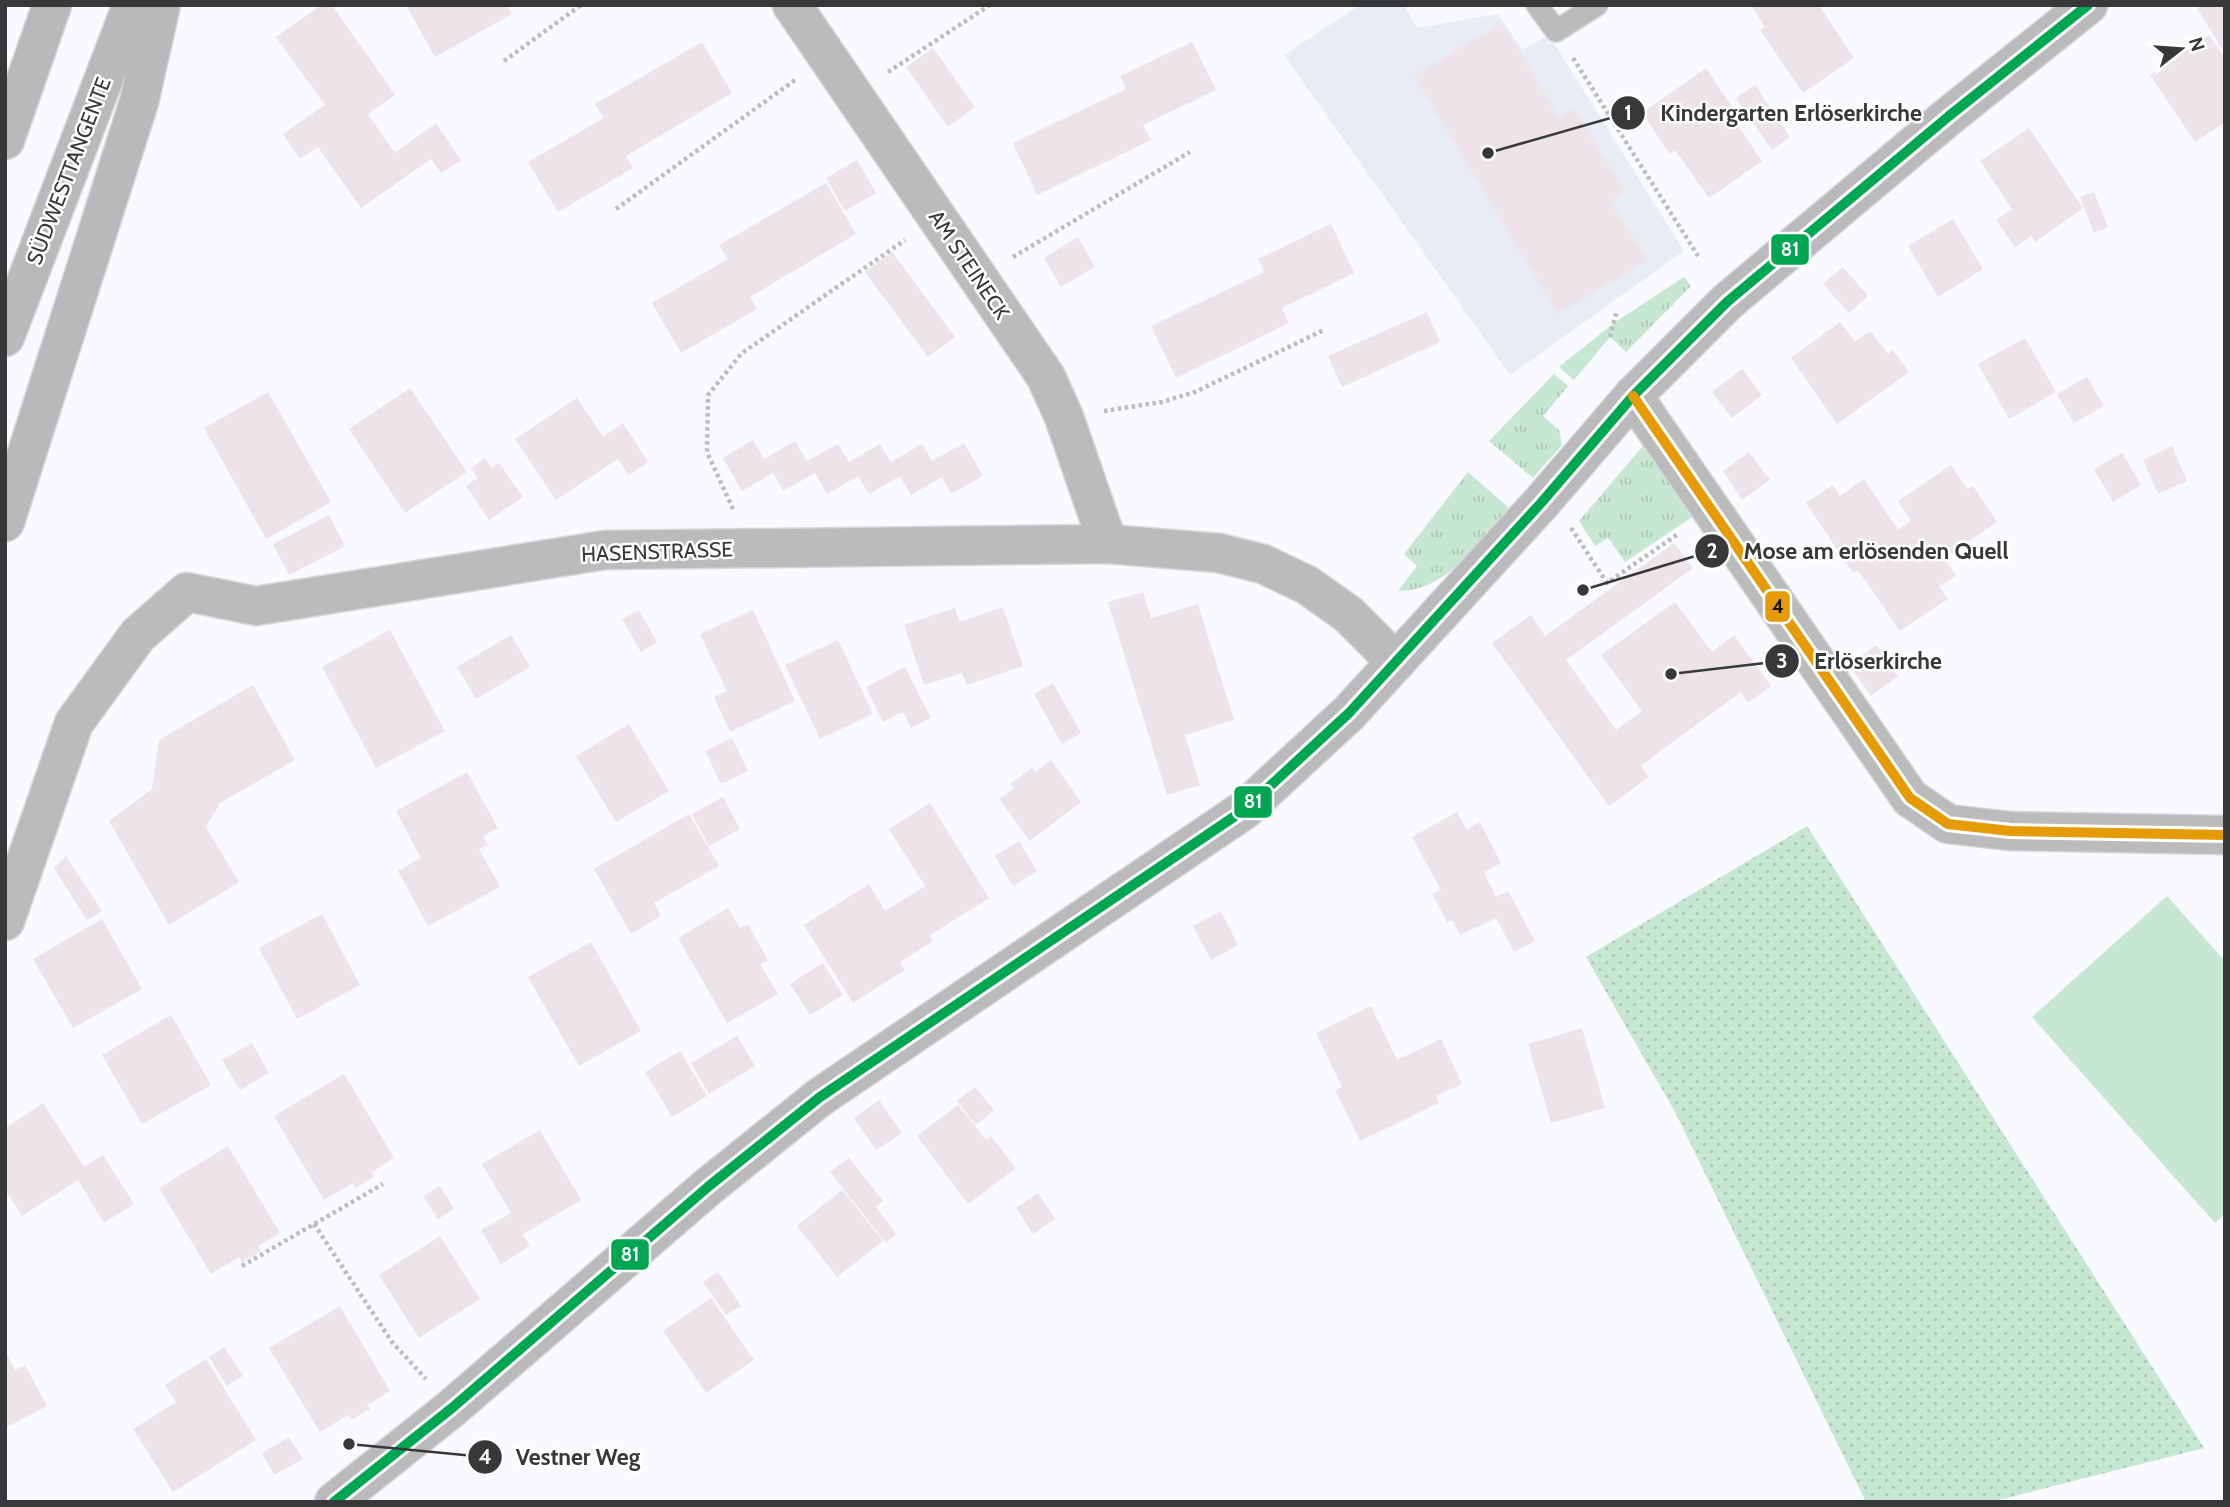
<svg xmlns="http://www.w3.org/2000/svg" width="2230" height="1507" font-family="Cabin,sans-serif">
<style>
.built{fill:#e8ecf4}
.grass{fill:url(#grass-tufts)}
.garden{fill:url(#garden-dots)}
.pitch{fill:#c7e7d3}
.building{fill:#ede3e9}
.lines{fill:none;stroke-linecap:round;stroke-linejoin:round}
.lane-casing{stroke:#d6d7d9;stroke-width:24}
.street-casing{stroke:#d6d7d9;stroke-width:41}
.secondary-casing{stroke:#d6d7d9;stroke-width:41}
.highway-casing{stroke:#d6d7d9;stroke-width:41}
.path{stroke:#bcbdbd;stroke-width:4.5;stroke-dasharray:3.5 3.5;stroke-linecap:butt}
.lane{stroke:#bcbbbc;stroke-width:21}
.street{stroke:#bcbbbc;stroke-width:38}
.secondary{stroke:#bababc;stroke-width:38}
.highway{stroke:#b8b9ba;stroke-width:38}
.bus-1-casing{stroke:#fff;stroke-width:16}
.bus-2-casing{stroke:#fff;stroke-width:16}
.bus-1{stroke:#00a651;stroke-width:10}
.bus-2{stroke:#e49b06;stroke-width:10}
.labels{text-anchor:middle;stroke-width:5;stroke-linejoin:round;paint-order:stroke}
.street-label{font-size:21px;fill:#37383a;stroke:#fff}
.leader{fill:none;stroke:#37383a;stroke-width:2.5}
.callout-dot{fill:#37383a;stroke:#fff;stroke-width:2.5}
.mark-label{font-size:21px;text-anchor:middle;font-weight:bold;fill:#fff}
.callout-label{font-size:23px;text-anchor:middle;font-weight:bold;fill:#37383a;stroke:#fff;stroke-width:5;stroke-linejoin:round;paint-order:stroke}
.line-badge{stroke:#fff;stroke-width:2.5}
.badge-label{font-size:19px;text-anchor:middle;font-weight:bold;fill:#fff}
.pale-badge-label{font-size:19px;text-anchor:middle;font-weight:bold;fill:#111}
</style>
<defs>
<pattern id="grass-tufts" width="24" height="20" patternUnits="userSpaceOnUse" patternTransform="scale(1.75)"><rect width="24" height="20" fill="#c7e7d3"/><path d="M3 7l-1-3M5 7V3M7 7l1-3M15 17l-1-3M17 17v-4M19 17l1-3" fill="none" stroke="#acc7b6"/></pattern>
<pattern id="garden-dots" width="8" height="8" patternUnits="userSpaceOnUse" patternTransform="scale(1.75)"><rect width="8" height="8" fill="#c7e7d3"/><path d="M2 2h.1M6 6h.1" fill="none" stroke="#acc7b6" stroke-width="1.8" stroke-linecap="round"/></pattern>
</defs>
<rect width="100%" height="100%" fill="#f8fafd"/>
<polygon class="built" points="1360,5 1404,5 1417,28 1498,14 1522,50 1549,35 1684,251 1510,375 1284,55"/>
<g class="grass">
<polygon points="1684,277 1691,286 1626,352 1610,337 1574,380 1559,367 1614,323"/>
<polygon points="1554,374 1568,386 1543,416 1559,430 1562,445 1533,478 1489,441"/>
<polygon points="1648,440 1700,512 1625,562 1608,538 1595,546 1579,521"/>
<path d="M 1468,472 L 1510,509 C 1481,541 1446,592 1398,591 L 1417,566 L 1404,554 Z"/>
</g>
<polygon class="garden" points="1807,826 2204,1448 1991,1502 1866,1502 1675,1112 1586,957"/>
<polygon class="pitch" points="2167,896 2225,961 2225,1214 2215,1223 2032,1017"/>
<g class="building">
<polygon points="321,5 332,5 395,95 368,114 395,153 436,123 461,160 441,173 431,159 361,208 318,147 300,159 283,134 325,105 276,37"/>
<polygon points="410,5 507,5 512,14 435,57 407,7"/>
<polygon points="1751,5 1819,5 1854,58 1803,93 1760,30 1765,27"/>
<polygon points="2202,5 2225,5 2222,49 2197,8"/>
<polygon points="1502,23 1559,118 1574,109 1625,192 1610,201 1647,260 1558,314 1414,76"/>
<polygon points="2209,35 2225,58 2225,122 2195,142 2150,75"/>
<polygon points="702,42 732,93 626,156 633,168 558,212 528,162 604,118 595,104"/>
<polygon points="1192,42 1216,90 1143,125 1151,140 1037,195 1013,143 1126,89 1120,76"/>
<polygon points="933,48 975,107 948,127 906,67"/>
<polygon points="1706,68 1734,110 1729,113 1762,161 1709,198 1675,150 1670,154 1642,113"/>
<polygon points="1755,85 1790,137 1772,150 1736,98"/>
<polygon points="2029,128 2083,208 2035,242 2031,236 2015,247 1996,220 2012,209 1980,161"/>
<polygon points="857,160 876,193 845,211 826,178"/>
<polygon points="826,183 856,234 750,297 757,309 681,353 652,303 728,259 719,245"/>
<polygon points="2094,192 2108,227 2094,233 2080,197"/>
<polygon points="1953,219 1983,269 1938,297 1908,246"/>
<polygon points="1331,224 1354,273 1282,308 1289,323 1176,378 1151,326 1264,272 1258,259"/>
<polygon points="1078,237 1095,267 1061,287 1044,258"/>
<polygon points="892,252 955,337 928,357 865,272"/>
<polygon points="1843,267 1868,296 1849,313 1823,284"/>
<polygon points="1427,312 1440,342 1342,387 1328,356"/>
<polygon points="1840,322 1855,342 1870,331 1888,354 1893,350 1909,372 1837,424 1791,358"/>
<polygon points="2025,338 2056,392 2009,419 1978,364"/>
<polygon points="1742,369 1762,395 1732,418 1712,392"/>
<polygon points="2087,377 2104,406 2074,423 2057,394"/>
<polygon points="410,388 467,472 405,513 349,429"/>
<polygon points="268,392 331,502 266,539 204,428"/>
<polygon points="577,398 603,437 623,423 648,462 629,475 618,459 556,500 515,439"/>
<polygon points="753,440 764,459 795,441 807,461 838,444 849,462 880,444 891,462 922,444 932,461 964,443 983,476 951,494 942,477 911,495 900,476 869,494 858,476 827,494 815,473 783,491 773,473 742,491 723,458"/>
<polygon points="2172,446 2187,481 2158,494 2143,460"/>
<polygon points="1749,452 1770,480 1742,500 1723,471"/>
<polygon points="2122,453 2141,485 2113,502 2094,469"/>
<polygon points="485,458 492,468 499,463 523,497 489,520 466,486 477,478 471,468"/>
<polygon points="1951,465 1967,489 1973,486 1997,522 1944,558 1956,576 1939,586 1948,599 1900,631 1858,570 1853,573 1806,503 1833,485 1840,496 1864,479 1898,530 1911,521 1898,501"/>
<polygon points="329,515 345,546 289,575 273,544"/>
<polygon points="1674,543 1693,568 1566,660 1616,730 1642,711 1601,655 1675,602 1712,652 1734,635 1771,686 1748,703 1741,692 1667,746 1641,766 1649,777 1609,806 1492,643 1531,615 1545,636"/>
<polygon points="1143,592 1151,618 1198,604 1234,720 1185,735 1200,785 1167,795 1108,602"/>
<polygon points="1003,607 1023,666 967,685 962,673 924,685 904,625 955,608 960,622"/>
<polygon points="639,610 657,642 641,652 622,619"/>
<polygon points="753,610 795,701 730,732 714,697 727,691 700,634"/>
<polygon points="390,630 445,731 376,768 322,667"/>
<polygon points="511,635 530,667 476,699 457,667"/>
<polygon points="838,640 873,714 820,739 785,665"/>
<polygon points="1876,645 1898,676 1871,696 1849,665"/>
<polygon points="905,667 931,718 911,728 903,712 883,722 866,687"/>
<polygon points="1053,683 1081,733 1062,744 1034,694"/>
<polygon points="253,685 295,760 220,803 206,827 239,882 169,925 109,821 152,789 159,740"/>
<polygon points="629,724 669,791 616,822 576,756"/>
<polygon points="732,738 748,771 721,784 705,751"/>
<polygon points="1051,760 1081,802 1030,841 999,799 1014,788 1010,784 1032,768 1035,772"/>
<polygon points="467,772 498,828 483,836 488,845 479,849 500,887 428,926 398,871 421,858 396,811"/>
<polygon points="723,797 740,829 709,846 692,814"/>
<polygon points="930,803 989,898 930,935 933,941 900,962 905,970 853,1003 804,925 869,884 885,911 925,886 889,829"/>
<polygon points="1457,812 1467,830 1480,822 1501,863 1484,872 1496,897 1508,891 1535,941 1514,952 1496,918 1460,935 1452,920 1447,922 1432,894 1441,890 1412,837"/>
<polygon points="689,814 719,866 654,903 661,916 631,934 594,869"/>
<polygon points="1019,841 1037,871 1013,886 995,856"/>
<polygon points="66,856 102,911 87,920 54,868"/>
<polygon points="728,908 740,928 748,924 768,960 760,964 778,994 727,1023 678,938"/>
<polygon points="1221,911 1238,945 1211,960 1193,926"/>
<polygon points="322,914 360,985 297,1019 259,948"/>
<polygon points="102,919 142,989 73,1028 33,959"/>
<polygon points="591,942 641,1031 579,1066 528,977"/>
<polygon points="823,963 843,995 810,1015 790,984"/>
<polygon points="1371,1006 1397,1060 1441,1039 1462,1084 1436,1096 1439,1103 1360,1141 1335,1090 1342,1087 1316,1033"/>
<polygon points="171,1015 211,1085 142,1124 102,1055"/>
<polygon points="1582,1028 1605,1108 1551,1123 1528,1044"/>
<polygon points="737,1036 755,1066 709,1094 691,1063"/>
<polygon points="252,1043 269,1073 240,1090 222,1060"/>
<polygon points="680,1051 707,1096 672,1117 645,1072"/>
<polygon points="344,1074 394,1158 372,1172 374,1177 356,1188 353,1183 324,1200 274,1116"/>
<polygon points="975,1087 994,1110 976,1125 957,1101"/>
<polygon points="879,1100 902,1133 876,1150 854,1118"/>
<polygon points="43,1103 84,1167 103,1155 134,1204 104,1223 78,1180 22,1216 5,1190 5,1128"/>
<polygon points="958,1105 986,1140 991,1136 1016,1168 968,1204 917,1136"/>
<polygon points="540,1130 581,1200 523,1234 530,1246 501,1264 481,1230 511,1213 482,1164"/>
<polygon points="228,1146 280,1233 258,1246 261,1251 242,1262 239,1257 211,1274 159,1188"/>
<polygon points="849,1158 883,1201 876,1207 896,1234 886,1243 830,1172"/>
<polygon points="440,1186 454,1209 438,1219 423,1196"/>
<polygon points="842,1190 883,1241 837,1277 797,1226"/>
<polygon points="1038,1193 1055,1219 1033,1234 1016,1208"/>
<polygon points="440,1236 480,1299 419,1338 379,1275"/>
<polygon points="718,1272 741,1306 726,1315 703,1282"/>
<polygon points="711,1298 754,1360 706,1393 663,1331"/>
<polygon points="340,1306 390,1391 367,1405 370,1409 351,1420 348,1415 320,1432 269,1348"/>
<polygon points="224,1347 243,1376 227,1386 209,1357"/>
<polygon points="5,1351 15,1370 25,1365 47,1406 7,1427"/>
<polygon points="206,1359 256,1440 173,1492 133,1429 176,1402 165,1385"/>
<polygon points="289,1437 303,1459 274,1475 262,1453"/>
</g>
<g class="lines">
<defs>
<polyline id="lane" points="1537,5 1556,31 1597,5"/>
<g id="street">
<polyline points="792,5 1046,377 1064,417 1108,544"/>
<polyline points="1633,396 1910,798 1948,824 2010,831 2225,835"/>
<polyline points="5,921 74,723 138,635 187,592 256,606 605,550 1108,544 1219,553 1263,564 1307,585 1348,614 1396,662"/>
</g>
<polyline id="secondary" points="334,1502 452,1408 709,1186 820,1097 1244,810 1349,713 1541,503 1633,396 1727,302 1949,116 2088,5"/>
<g id="highway">
<polyline points="5,140 52,5"/>
<polyline points="5,337 132,5"/>
<polyline points="5,522 139,102 161,5"/>
</g>
</defs>
<use href="#lane" class="lane-casing"/>
<use href="#street" class="street-casing"/>
<use href="#secondary" class="secondary-casing"/>
<use href="#highway" class="highway-casing"/>
<g class="path">
<polyline points="1573,58 1698,256"/>
<polyline points="504,61 581,5"/>
<polyline points="888,72 990,5"/>
<polyline points="616,209 795,80"/>
<polyline points="1013,257 1190,152"/>
<polyline points="1610,337 1617,310"/>
<polyline points="1104,411 1162,402 1195,392 1324,330"/>
<polyline points="733,509 707,452 708,395 742,353 905,240"/>
<polyline points="1571,528 1607,583 1678,534"/>
<polyline points="314,1224 392,1342 426,1379"/>
<polyline points="242,1266 383,1184"/>
</g>
<use href="#lane" class="lane"/>
<use href="#street" class="street"/>
<use href="#secondary" class="secondary"/>
<use href="#highway" class="highway"/>
<defs>
<polyline id="bus-1" points="334,1502 452,1408 709,1186 820,1097 1244,810 1349,713 1541,503 1633,396 1727,302 1949,116 2088,5"/>
<polyline id="bus-2" points="1633,396 1910,798 1948,824 2010,831 2225,835"/>
</defs>
<use href="#bus-1" class="bus-1-casing"/>
<use href="#bus-2" class="bus-2-casing"/>
<use href="#bus-1" class="bus-1"/>
<use href="#bus-2" class="bus-2"/>
</g>
<g class="labels">
<g class="street-label">
<text transform="translate(69 171) rotate(-69)" y="7">SÜDWESTTANGENTE</text>
<text transform="translate(969 265) rotate(56)" y="7">AM STEINECK</text>
<text transform="translate(657 552) rotate(-2)" y="7">HASENSTRASSE</text>
</g>
</g>
<path class="leader" d="M1488 153L1628 113M1583 590L1712 551M1671 674L1782 661M349 1444L485 1457"/>
<g class="callout-dot">
<circle cx="1488" cy="153" r="7"/>
<circle cx="1583" cy="590" r="7"/>
<circle cx="1671" cy="674" r="7"/>
<circle cx="349" cy="1444" r="7"/>
<circle cx="1628" cy="113" r="18"/>
<circle cx="1712" cy="551" r="18"/>
<circle cx="1782" cy="661" r="18"/>
<circle cx="485" cy="1457" r="18"/>
</g>
<g class="mark-label">
<text x="1628" y="120">1</text>
<text x="1712" y="558">2</text>
<text x="1782" y="668">3</text>
<text x="485" y="1464">4</text>
</g>
<g class="callout-label">
<text x="1791" y="121">Kindergarten Erlöserkirche</text>
<text x="1876" y="559">Mose am erlösenden Quell</text>
<text x="1878" y="669">Erlöserkirche</text>
<text x="578" y="1465">Vestner Weg</text>
</g>
<g class="line-badge">
<rect x="1770" y="233" width="40" height="33" rx="7" fill="#00a651"/>
<rect x="1764" y="590" width="27" height="33" rx="7" fill="#e49b06"/>
<rect x="1233" y="785" width="40" height="34" rx="7" fill="#00a651"/>
<rect x="610" y="1238" width="40" height="33" rx="7" fill="#00a651"/>
</g>
<g class="badge-label">
<text x="1790" y="256">81</text>
<text x="1253" y="808">81</text>
<text x="630" y="1261">81</text>
</g>
<g class="pale-badge-label">
<text x="1778" y="613">4</text>
</g>
<rect width="2230" height="1507" fill="none" stroke="#37383a" stroke-width="14"/>
<g transform="translate(2181 49) rotate(73)" stroke="#ffffff" stroke-width="5" paint-order="stroke">
<path d="M0-5L12 26L0 18L-12 26Z" fill="#37383a"/>
<text y="-10" font-size="19" font-weight="bold" text-anchor="middle" fill="#37383a">N</text>
</g>
</svg>
